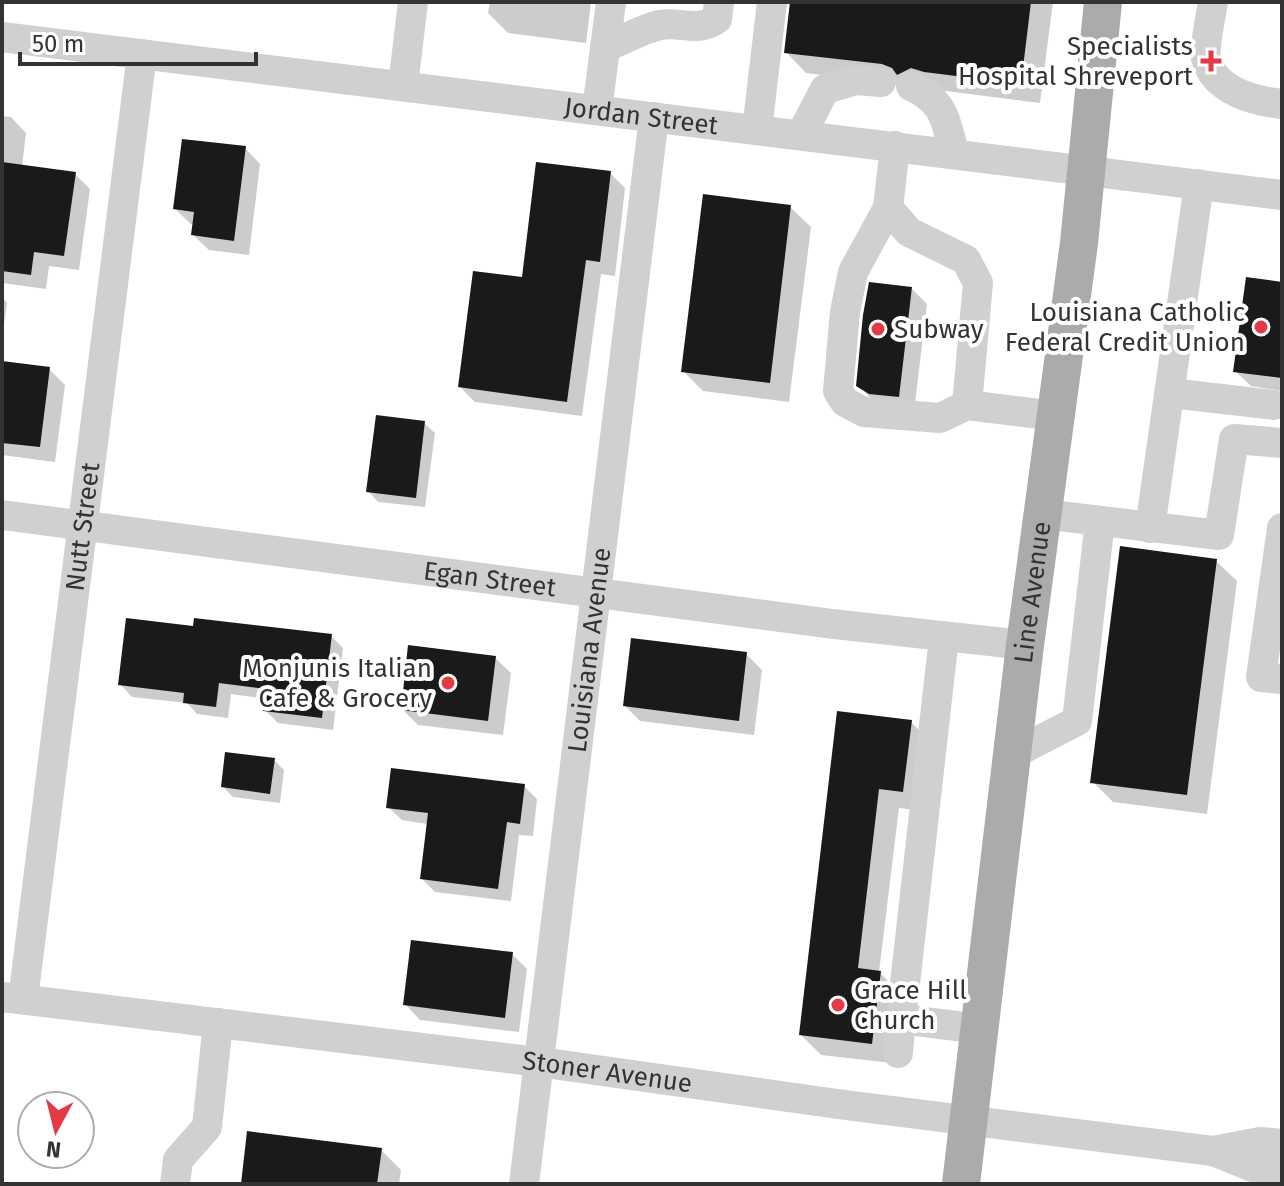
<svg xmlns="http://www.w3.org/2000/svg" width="1284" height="1186" font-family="'Fira Sans',sans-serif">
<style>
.shadow{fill:#0003}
.building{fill:#1a1a1a}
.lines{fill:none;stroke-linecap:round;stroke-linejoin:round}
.minor{stroke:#d0d0d0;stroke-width:30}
.major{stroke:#ababab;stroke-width:38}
.poi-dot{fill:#e63946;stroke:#fff;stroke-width:3}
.labels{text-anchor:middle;stroke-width:8;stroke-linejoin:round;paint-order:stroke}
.poi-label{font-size:26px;fill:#333;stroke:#fff;text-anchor:end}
.street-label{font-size:26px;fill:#333;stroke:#fff}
</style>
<rect width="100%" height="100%" fill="#fff"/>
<g class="shadow">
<polygon points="490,2 591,2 586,43 508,33 488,13"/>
<polygon points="792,2 1053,2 1040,103 806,73 786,52"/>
<polygon points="2,116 11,117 26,133 22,167 75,174 90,189 79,270 49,266 46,289 2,283"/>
<polygon points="245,148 260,164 249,255 209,250 193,235 195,224 191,224 175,209"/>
<polygon points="610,173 625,188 615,276 601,274 582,416 475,402 460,387 524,280"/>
<polygon points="790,207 811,227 789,402 703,391 683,371"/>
<polygon points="1282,284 1282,391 1251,386 1235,371"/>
<polygon points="912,289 927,304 914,411 874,402 859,386"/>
<polygon points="2,297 7,303 2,339"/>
<polygon points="2,363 49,369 65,385 55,462 2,455"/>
<polygon points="424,423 435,433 425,507 378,502 368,491"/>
<polygon points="1216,561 1237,581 1207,814 1113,802 1093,782"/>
<polygon points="194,628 331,636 343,648 333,730 278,723 266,711 267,699 231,694 228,718 197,714 187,703 132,697 120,684"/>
<polygon points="746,654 762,670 754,735 640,721 625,706"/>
<polygon points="495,658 511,673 503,735 418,725 403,710"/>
<polygon points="839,713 911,722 931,742 923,811 899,808 879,972 900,993 892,1063 821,1055 801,1035"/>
<polygon points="274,760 284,770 280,803 233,797 223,787"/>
<polygon points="524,786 537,799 533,836 519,835 511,901 435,892 422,879 428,824 402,820 388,807"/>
<polygon points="512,954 527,969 519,1032 420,1020 405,1004"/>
<polygon points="381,1150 401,1170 399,1184 243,1184"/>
</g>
<g class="building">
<polygon points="790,2 1031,2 1021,84 924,72 911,68 897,75 892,68 882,64 784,53"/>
<polygon points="182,139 246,146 234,241 191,235 194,212 173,209"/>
<polygon points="2,162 76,172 64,256 34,252 31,275 2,271"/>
<polygon points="536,162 611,171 600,262 586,260 567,402 458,387 473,271 522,277"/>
<polygon points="703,194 791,205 770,383 681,372"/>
<polygon points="1246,277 1282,282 1282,378 1233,372"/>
<polygon points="869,282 912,287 899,397 869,394 856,386 863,315"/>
<polygon points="2,361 50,367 40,447 2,443"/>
<polygon points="376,415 425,421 416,498 366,492"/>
<polygon points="1120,546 1217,559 1187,795 1090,783"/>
<polygon points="126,618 193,626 194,618 332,634 322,718 263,711 266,689 219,683 216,707 183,703 184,693 118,685"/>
<polygon points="631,638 747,652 739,721 623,706"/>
<polygon points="408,645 496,656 488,721 401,710"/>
<polygon points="837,711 912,720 903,792 879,789 858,968 881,971 872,1044 799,1035"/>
<polygon points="225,752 275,758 270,794 221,787"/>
<polygon points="391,768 525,784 520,824 507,822 498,889 420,879 428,813 386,808"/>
<polygon points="411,940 513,952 505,1018 403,1005"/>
<polygon points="247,1131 382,1148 377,1184 241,1184"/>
</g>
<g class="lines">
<g class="minor">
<path d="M 1213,2 C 1211,16 1204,46 1206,58 C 1214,91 1254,101 1282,104"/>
<path id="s1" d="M 2,37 L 1282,195"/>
<path d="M 605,47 C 623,41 641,29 660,25 C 680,21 698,33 717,19 L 719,2"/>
<polyline points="403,86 413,2"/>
<path d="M 911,86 C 946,102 944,119 955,154"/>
<polyline points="597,110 611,2"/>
<polyline points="757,130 772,2"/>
<polyline points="801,135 825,89 856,80 881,82"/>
<polyline points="895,146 888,208 909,232 966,260 978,283 967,405 1056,416"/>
<polyline points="888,208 853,272 845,312 838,391 845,402 864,412 940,418 967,405"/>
<polyline points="1171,393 1274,405"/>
<polyline points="1043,514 1219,535 1234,439 1282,443"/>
<path id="s2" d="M 2,515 L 833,624 L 1025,645"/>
<polyline points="1150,528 1199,184"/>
<polyline points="1282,528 1261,677 1282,679"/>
<polyline points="944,637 901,1019 980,1029"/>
<polyline points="1013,754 1077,721 1100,521"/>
<path id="s3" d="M 2,997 L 539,1062 L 845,1105 L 1213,1151 L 1263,1171 L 1282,1172"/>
<path id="s4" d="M 23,999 L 142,54"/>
<polyline points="898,1053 901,1019"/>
<polyline points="1213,1151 1260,1142 1282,1144"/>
<polyline points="175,1184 178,1160 207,1127 218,1023"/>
<path id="s5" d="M 524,1184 L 654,117"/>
</g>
<path class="major" id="s6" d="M 961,1184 L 1025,645 L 1079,243 L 1103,2"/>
</g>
<g class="poi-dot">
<path d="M1207 49h8v8h8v8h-8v8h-8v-8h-8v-8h8z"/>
<circle cx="1261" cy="327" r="8"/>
<circle cx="878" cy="329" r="8"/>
<circle cx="448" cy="683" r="8"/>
<circle cx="838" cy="1005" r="8"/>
</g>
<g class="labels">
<g class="poi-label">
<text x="1193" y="55">Specialists<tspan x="1193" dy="30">Hospital Shreveport</tspan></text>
<text x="1245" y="321">Louisiana Catholic<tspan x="1245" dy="30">Federal Credit Union</tspan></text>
<text x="894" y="338" text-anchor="start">Subway</text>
<text x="432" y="677">Monjunis Italian<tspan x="432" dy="30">Cafe &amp; Grocery</tspan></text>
<text x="854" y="999" text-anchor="start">Grace Hill<tspan x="854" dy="30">Church</tspan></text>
</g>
<g class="street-label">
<text dy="9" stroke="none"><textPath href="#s1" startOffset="644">Jordan Street</textPath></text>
<text dy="9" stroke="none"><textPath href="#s4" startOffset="476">Nutt Street</textPath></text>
<text dy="9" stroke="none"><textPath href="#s2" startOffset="492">Egan Street</textPath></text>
<text dy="9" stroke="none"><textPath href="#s6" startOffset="596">Line Avenue</textPath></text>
<text dy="9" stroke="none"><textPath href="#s5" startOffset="538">Louisiana Avenue</textPath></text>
<text dy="9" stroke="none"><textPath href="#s3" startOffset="610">Stoner Avenue</textPath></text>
</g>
</g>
<rect width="1284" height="1186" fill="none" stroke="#333333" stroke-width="8"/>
<g transform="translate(56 1130) rotate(187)"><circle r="38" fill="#ffffff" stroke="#adadad" stroke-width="2"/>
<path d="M0-6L14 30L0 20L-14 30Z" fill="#e63946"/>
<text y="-12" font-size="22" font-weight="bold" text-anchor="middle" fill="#333333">N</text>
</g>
<path d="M20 52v12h236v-12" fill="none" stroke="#333333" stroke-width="4"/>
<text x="32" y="52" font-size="24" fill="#333333" stroke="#ffffff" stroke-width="6" paint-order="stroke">50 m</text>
</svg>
